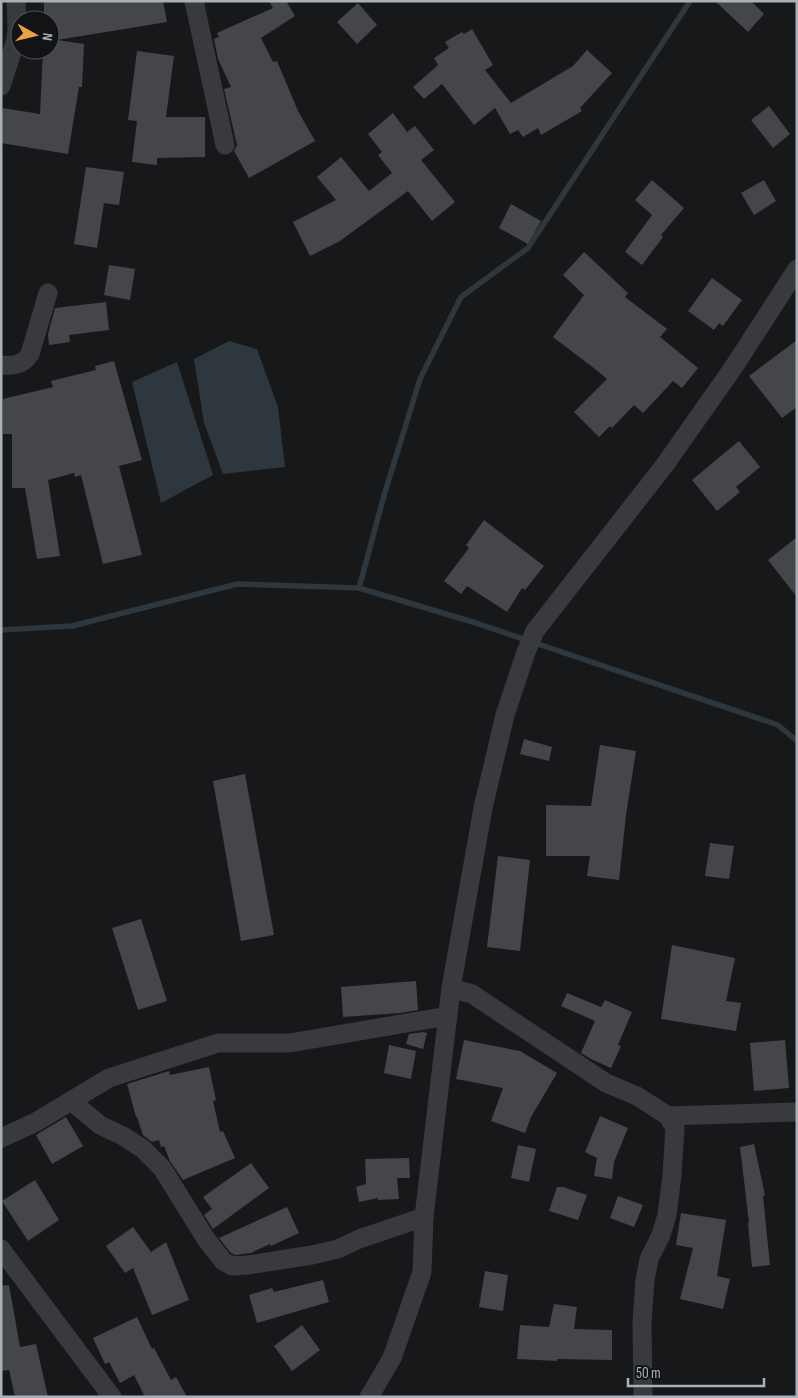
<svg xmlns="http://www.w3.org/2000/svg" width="798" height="1398" font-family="'Sofia Sans Condensed',sans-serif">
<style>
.water{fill:#2e373d}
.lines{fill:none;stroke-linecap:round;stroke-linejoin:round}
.stream{stroke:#2e373d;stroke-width:5.5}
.building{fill:#444649}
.minor{stroke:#393a3e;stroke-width:19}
</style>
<rect width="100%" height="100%" fill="#171819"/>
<g class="water">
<polygon points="229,341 257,349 278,407 285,467 223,474 204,423 194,359"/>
<polygon points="177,362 213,475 161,503 132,382"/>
</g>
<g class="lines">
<g class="stream">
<polyline points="359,588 385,492 420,379 461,297 528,248 690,1"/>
<polyline points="1,630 72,626 237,584 359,588 476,623 778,725 797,741"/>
</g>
</g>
<g class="building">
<polygon points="44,1 163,1 167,22 57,40 84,44 82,87 79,87 68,154 1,143 1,121 3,108 40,114 43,50 50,50 50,20 44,20"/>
<polygon points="269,1 286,1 295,16 261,38 273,62 277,61 298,111 315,141 249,178 234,151 237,145 224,89 231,87 218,59 214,39 219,37 217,33 273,8"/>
<polygon points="715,1 751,1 764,14 748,32"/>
<polygon points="358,3 377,25 357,44 337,22"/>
<polygon points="472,29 493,65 485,70 511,103 573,66 587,50 612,73 580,108 582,111 541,135 538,128 523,137 518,130 510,134 495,108 474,125 442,84 424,99 413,87 438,65 434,58 449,48 445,42 462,32 464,34"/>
<polygon points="137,51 174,56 166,117 205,117 205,157 157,158 157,165 132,162 137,121 128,120"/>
<polygon points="769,106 790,134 773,148 751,120"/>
<polygon points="393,113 407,132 415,126 434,150 421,160 455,202 432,221 408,191 340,241 310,256 293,222 336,200 317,177 341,157 369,191 392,173 378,155 382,152 368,134"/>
<polygon points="86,167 124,172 119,205 104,203 97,248 74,244"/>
<polygon points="652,180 684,208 661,235 663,237 642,265 625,252 652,215 635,200"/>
<polygon points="764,180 776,201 754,215 741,193"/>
<polygon points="511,204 541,221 528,244 499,228"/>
<polygon points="584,252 628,293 625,297 667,329 660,337 698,368 682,388 673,381 643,413 634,405 612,428 610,426 599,437 574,412 607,379 595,369 553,337 584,295 563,275"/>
<polygon points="109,265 135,269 130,300 104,295"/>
<polygon points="712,278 742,300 723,326 719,323 714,330 688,311"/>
<polygon points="106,302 109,330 69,335 70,342 49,345 48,334 55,308"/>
<polygon points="797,340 797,407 782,418 749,376"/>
<polygon points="114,361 142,460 119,466 142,555 103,564 81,475 75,477 74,473 48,480 60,556 37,559 25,488 12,488 12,434 3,434 3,399 53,387 51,381 96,370 95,366"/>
<polygon points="739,441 760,467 736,487 740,492 717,511 692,480"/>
<polygon points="484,520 544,566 525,590 522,588 507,612 467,586 461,594 444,581 469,548 466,545"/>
<polygon points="797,537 797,597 768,560"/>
<polygon points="524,739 552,747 549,761 520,754"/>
<polygon points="600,745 636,751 626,815 619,880 587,876 590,856 546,856 546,805 591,806"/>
<polygon points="245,774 274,935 241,941 213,781"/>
<polygon points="710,843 734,846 729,879 705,876"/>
<polygon points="498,856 530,860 520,951 487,947"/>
<polygon points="141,919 167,1001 138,1010 112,928"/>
<polygon points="672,945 735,958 726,1001 741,1003 736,1031 661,1019"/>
<polygon points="416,981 418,1010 400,1013 343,1017 341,987"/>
<polygon points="567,993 601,1007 605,1000 632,1012 618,1045 621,1046 611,1068 591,1059 581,1053 595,1021 561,1006"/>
<polygon points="423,1032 427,1033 423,1049 406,1044 409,1034"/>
<polygon points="464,1040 520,1051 557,1073 531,1117 525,1133 491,1121 503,1088 456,1079"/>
<polygon points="785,1040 789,1088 754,1091 750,1043"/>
<polygon points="389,1045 416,1051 411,1079 384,1073"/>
<polygon points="209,1067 216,1100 213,1101 220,1132 223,1131 235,1158 183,1180 170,1161 164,1146 161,1147 159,1140 152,1142 143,1135 137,1117 136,1117 127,1084 169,1071 170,1075"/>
<polygon points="600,1116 628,1128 614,1162 612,1179 594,1176 597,1158 585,1152"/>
<polygon points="66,1117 83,1146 52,1164 36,1135"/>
<polygon points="754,1144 765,1195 763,1196 770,1265 752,1267 748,1223 749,1223 740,1147"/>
<polygon points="518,1145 536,1149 529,1182 511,1178"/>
<polygon points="409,1158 410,1178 397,1178 399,1199 378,1200 378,1198 359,1202 356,1187 366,1184 365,1159"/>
<polygon points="251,1163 269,1188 213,1229 204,1215 212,1209 203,1197"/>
<polygon points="35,1180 59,1220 28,1241 2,1201"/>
<polygon points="557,1187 563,1187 587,1195 578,1220 549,1211"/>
<polygon points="618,1196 643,1205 634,1227 610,1218"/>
<polygon points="287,1207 299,1233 271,1246 270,1244 251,1253 235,1255 230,1252 219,1238"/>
<polygon points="681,1213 726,1220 717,1276 730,1279 723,1309 680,1299 693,1248 676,1245"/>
<polygon points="133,1227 151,1252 166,1242 189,1300 152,1315 133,1268 125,1273 106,1246"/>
<polygon points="485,1271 508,1275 503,1311 479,1307"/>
<polygon points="323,1280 329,1302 257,1323 249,1295 272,1288 274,1292"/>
<polygon points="9,1285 20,1347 36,1344 48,1397 15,1397 9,1370 1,1371 1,1286"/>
<polygon points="554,1304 577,1307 574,1329 612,1330 612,1360 557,1359 557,1361 517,1359 520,1325 549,1327"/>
<polygon points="137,1317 152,1349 154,1348 171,1380 176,1377 187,1397 145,1397 134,1375 120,1383 109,1362 105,1364 93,1338"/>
<polygon points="302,1325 320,1350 292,1371 274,1346"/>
</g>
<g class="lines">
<g class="minor">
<polyline points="194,1 225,145"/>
<polyline points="1,86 16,40 17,28 16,1"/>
<path d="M 1,365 C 14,366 23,365 30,354 L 48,293"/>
<polyline points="451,988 472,994 606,1083 637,1096 668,1116 797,1112"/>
<polyline points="71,1101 100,1125 123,1136 143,1149 162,1168 206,1239 223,1261 232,1266 248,1265 312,1255 338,1249 359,1239 424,1217"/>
<polyline points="1,1138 36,1122 109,1078 218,1043 290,1043 448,1016"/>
<polyline points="1,1249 112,1397"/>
<polyline points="369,1397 392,1358 422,1272 424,1217 451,988 483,808 505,715 526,652 535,631 664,466 733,368 797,269"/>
<polyline points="643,1397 642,1323 645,1280 649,1259 661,1235 667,1215 672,1175 675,1128 668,1116"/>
</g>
</g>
<rect width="798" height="1398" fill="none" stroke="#aab0b8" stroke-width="5"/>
<g transform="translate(35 35) rotate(98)"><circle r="24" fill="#121314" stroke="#4f5256"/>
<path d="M0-4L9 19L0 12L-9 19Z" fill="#e8a241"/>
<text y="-8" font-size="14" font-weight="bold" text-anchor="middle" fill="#aab0b8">N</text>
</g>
<path d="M628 1378v8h136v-8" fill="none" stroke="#aab0b8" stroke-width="2.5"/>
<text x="636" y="1378" font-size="15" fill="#aab0b8" stroke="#121314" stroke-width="4" paint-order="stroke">50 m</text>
</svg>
